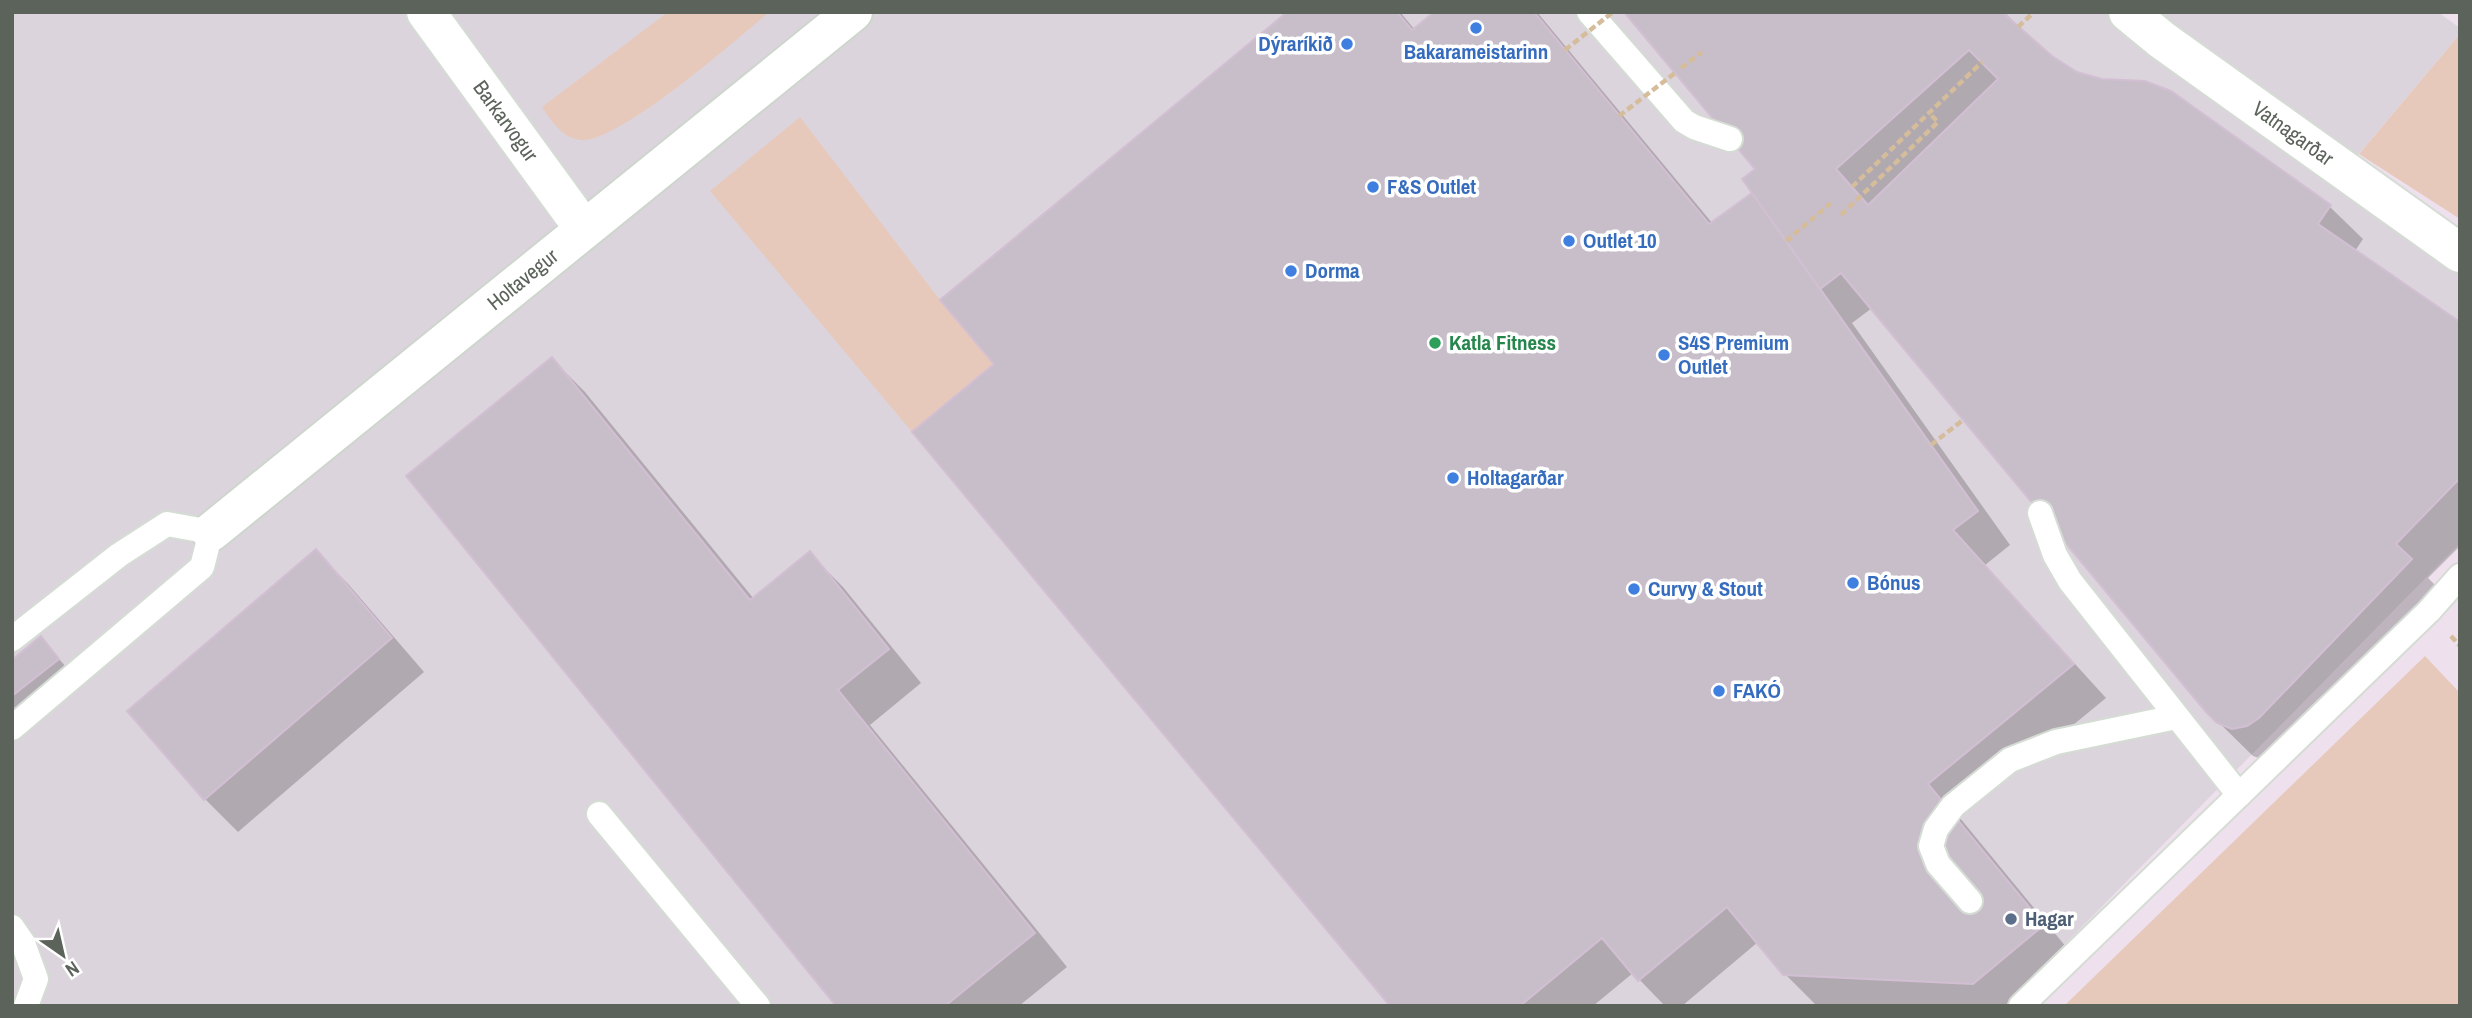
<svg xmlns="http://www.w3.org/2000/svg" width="2472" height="1018" font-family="'Archivo Narrow',sans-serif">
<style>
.industrial{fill:#dcd4dc}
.green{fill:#e7c9bc}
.shadow{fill:#0003}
.building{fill:#c8bec9;stroke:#d3bfd3;stroke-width:2;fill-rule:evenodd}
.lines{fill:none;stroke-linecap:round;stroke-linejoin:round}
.service-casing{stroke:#d4dcd4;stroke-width:28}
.minor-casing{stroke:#d4dcd4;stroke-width:42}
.secondary-casing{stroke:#cdd6cc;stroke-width:42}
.path{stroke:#d5bc9b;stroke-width:4.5;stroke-dasharray:7 3.5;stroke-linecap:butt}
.service{stroke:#fff;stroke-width:24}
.minor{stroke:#fff;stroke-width:38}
.secondary{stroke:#fff;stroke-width:38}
.path-bridge{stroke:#d5bc9b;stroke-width:4.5;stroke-dasharray:7 3.5;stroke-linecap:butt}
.shop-dot{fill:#3f7fe0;stroke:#fff;stroke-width:2.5}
.leisure-dot{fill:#2e9e5b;stroke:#fff;stroke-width:2.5}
.service-dot{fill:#5c6f8a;stroke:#fff;stroke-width:2.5}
.labels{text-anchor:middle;stroke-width:7;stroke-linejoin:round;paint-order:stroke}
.shop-label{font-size:21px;font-weight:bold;fill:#366cbe;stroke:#fff;text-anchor:start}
.street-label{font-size:21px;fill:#5b635a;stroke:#fff}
.leisure-label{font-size:21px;font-weight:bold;fill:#27864d;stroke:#fff;text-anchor:start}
.service-label{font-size:21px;font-weight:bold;fill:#4e5e75;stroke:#fff;text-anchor:start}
</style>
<rect width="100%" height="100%" fill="#eee1ed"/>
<polygon class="industrial" points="12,12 2438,12 2460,28 2460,34 2335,182 2460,270 2460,543 2004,1006 12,1006"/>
<g class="green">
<path d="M 668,12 L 769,12 C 738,39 618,143 582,140 C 563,139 552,122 542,107 Z"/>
<polygon points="2460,34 2460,219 2359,154"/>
<polygon points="800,117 940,300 994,364 912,432 710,191"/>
<polygon points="2425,656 2460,693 2460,1006 2064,1006"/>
</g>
<g class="shadow">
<polygon points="1289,12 1400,12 1415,30 1437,12 1537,12 1713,224 1754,193 1757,169 1627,12 2004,12 2051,58 2076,74 2329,206 2363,239 2355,251 2460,324 2460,546 2428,578 2444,594 2267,761 2253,756 2207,711 1872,308 1852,323 2010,545 1985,565 2106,698 1960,818 2076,959 2019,1006 1817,1006 1785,974 1758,942 1682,1006 1665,1006 1633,973 1593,1006 1392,1006 996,364"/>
<polygon points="552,359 585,392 754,599 810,554 843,587 921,683 870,725 1067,967 1019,1006 838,1006"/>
<polygon points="316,551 349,585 424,672 238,832 205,799"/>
<polygon points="41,639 76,678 12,729 12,661"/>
</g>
<g class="building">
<polygon points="1287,12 1397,12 1412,30 1434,12 1534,12 1709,224 1752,193 1978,511 1953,530 2074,664 1928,784 2044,925 1973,984 1783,975 1727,907 1638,981 1602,938 1520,1006 1390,1006 912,432 994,364 940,300"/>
<path d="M 1624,12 L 2002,12 L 2052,56 L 2077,72 L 2102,79 L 2145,81 L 2171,91 L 2331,205 L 2318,224 L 2460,322 L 2460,478 L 2396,544 L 2412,559 L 2259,718 L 2247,726 L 2232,729 L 2217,723 L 2206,712 L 1841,273 L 1820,289 L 1742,179 L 1755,169 ZM 1969,50 L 1998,79 L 1868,205 L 1836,169 Z"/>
<polygon points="552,357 750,600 810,551 889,649 838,690 1035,933 945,1006 836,1006 406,476"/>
<polygon points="316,549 392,638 204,800 127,711"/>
<polygon points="41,636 59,659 12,696 12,660"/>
</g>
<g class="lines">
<defs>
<g id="service">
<polyline points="1589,12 1684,121 1694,127 1730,139"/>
<polyline points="2040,513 2055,555 2070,581 2239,795"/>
<polyline points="12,639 119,555 167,524 211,532 202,567 12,728"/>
<polyline points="599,814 758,1006"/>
<polyline points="1970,901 1938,864 1931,846 1936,829 1953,806 2010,760 2056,742 2176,717"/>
<polyline points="12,927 23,943 36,979 26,1006"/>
<polyline points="2021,1006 2429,611 2460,576"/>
</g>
<g id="minor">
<path id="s1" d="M 426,12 L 584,229"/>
<path id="s2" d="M 2128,12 L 2162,40 L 2460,253"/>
</g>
<g id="secondary">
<path id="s3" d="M 211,532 L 853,12"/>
</g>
</defs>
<use href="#service" class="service-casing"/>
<use href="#minor" class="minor-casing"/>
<use href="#secondary" class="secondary-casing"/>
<g class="path">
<polyline points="2018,27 2034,12"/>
<polyline points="1681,68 1702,52"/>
<polyline points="1852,187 1982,62"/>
<polyline points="1841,215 1938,122 1929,113"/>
<polyline points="1786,241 1831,203"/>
<polyline points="1931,445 1963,420"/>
<polyline points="2451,636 2460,646"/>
</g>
<use href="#service" class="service"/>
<use href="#minor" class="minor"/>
<use href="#secondary" class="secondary"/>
<g class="path-bridge">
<polyline points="1565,50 1613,12"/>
<polyline points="1619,116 1675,73"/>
</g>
</g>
<g class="shop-dot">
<circle cx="1476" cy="28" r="7"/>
<circle cx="1347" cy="44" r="7"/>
<circle cx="1373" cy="187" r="7"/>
<circle cx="1569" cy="241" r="7"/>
<circle cx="1291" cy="271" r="7"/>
<circle cx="1664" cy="355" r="7"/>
<circle cx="1453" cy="478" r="7"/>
<circle cx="1853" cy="583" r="7"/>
<circle cx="1634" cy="589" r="7"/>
<circle cx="1719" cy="691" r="7"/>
</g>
<circle class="leisure-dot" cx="1435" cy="343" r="7"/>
<circle class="service-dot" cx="2011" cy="919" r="7"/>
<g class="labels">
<g class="shop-label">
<text x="1333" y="51" text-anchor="end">Dýraríkið</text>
<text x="1476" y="59" text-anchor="middle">Bakarameistarinn</text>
<text x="1387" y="194">F&amp;S Outlet</text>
<text x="1583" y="248">Outlet 10</text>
<text x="1305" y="278">Dorma</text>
<text x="1678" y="350">S4S Premium<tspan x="1678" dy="24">Outlet</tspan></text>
<text x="1467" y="485">Holtagarðar</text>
<text x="1867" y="590">Bónus</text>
<text x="1648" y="596">Curvy &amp; Stout</text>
<text x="1733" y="698">FAKÓ</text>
</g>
<g class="street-label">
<text dy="7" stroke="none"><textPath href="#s1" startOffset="135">Barkarvogur</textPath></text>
<text dy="7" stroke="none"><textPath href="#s2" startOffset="205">Vatnagarðar</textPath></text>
<text dy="7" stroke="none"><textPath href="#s3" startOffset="401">Holtavegur</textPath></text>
</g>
<g class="leisure-label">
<text x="1449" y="350">Katla Fitness</text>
</g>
<g class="service-label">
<text x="2025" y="926">Hagar</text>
</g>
</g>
<rect width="2472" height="1018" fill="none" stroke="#5b635a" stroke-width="28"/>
<g transform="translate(63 955) rotate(146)" stroke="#ffffff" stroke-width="5" paint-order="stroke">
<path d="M0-5L12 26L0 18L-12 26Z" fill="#5b635a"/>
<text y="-10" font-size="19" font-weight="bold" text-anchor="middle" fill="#5b635a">N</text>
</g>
</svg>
